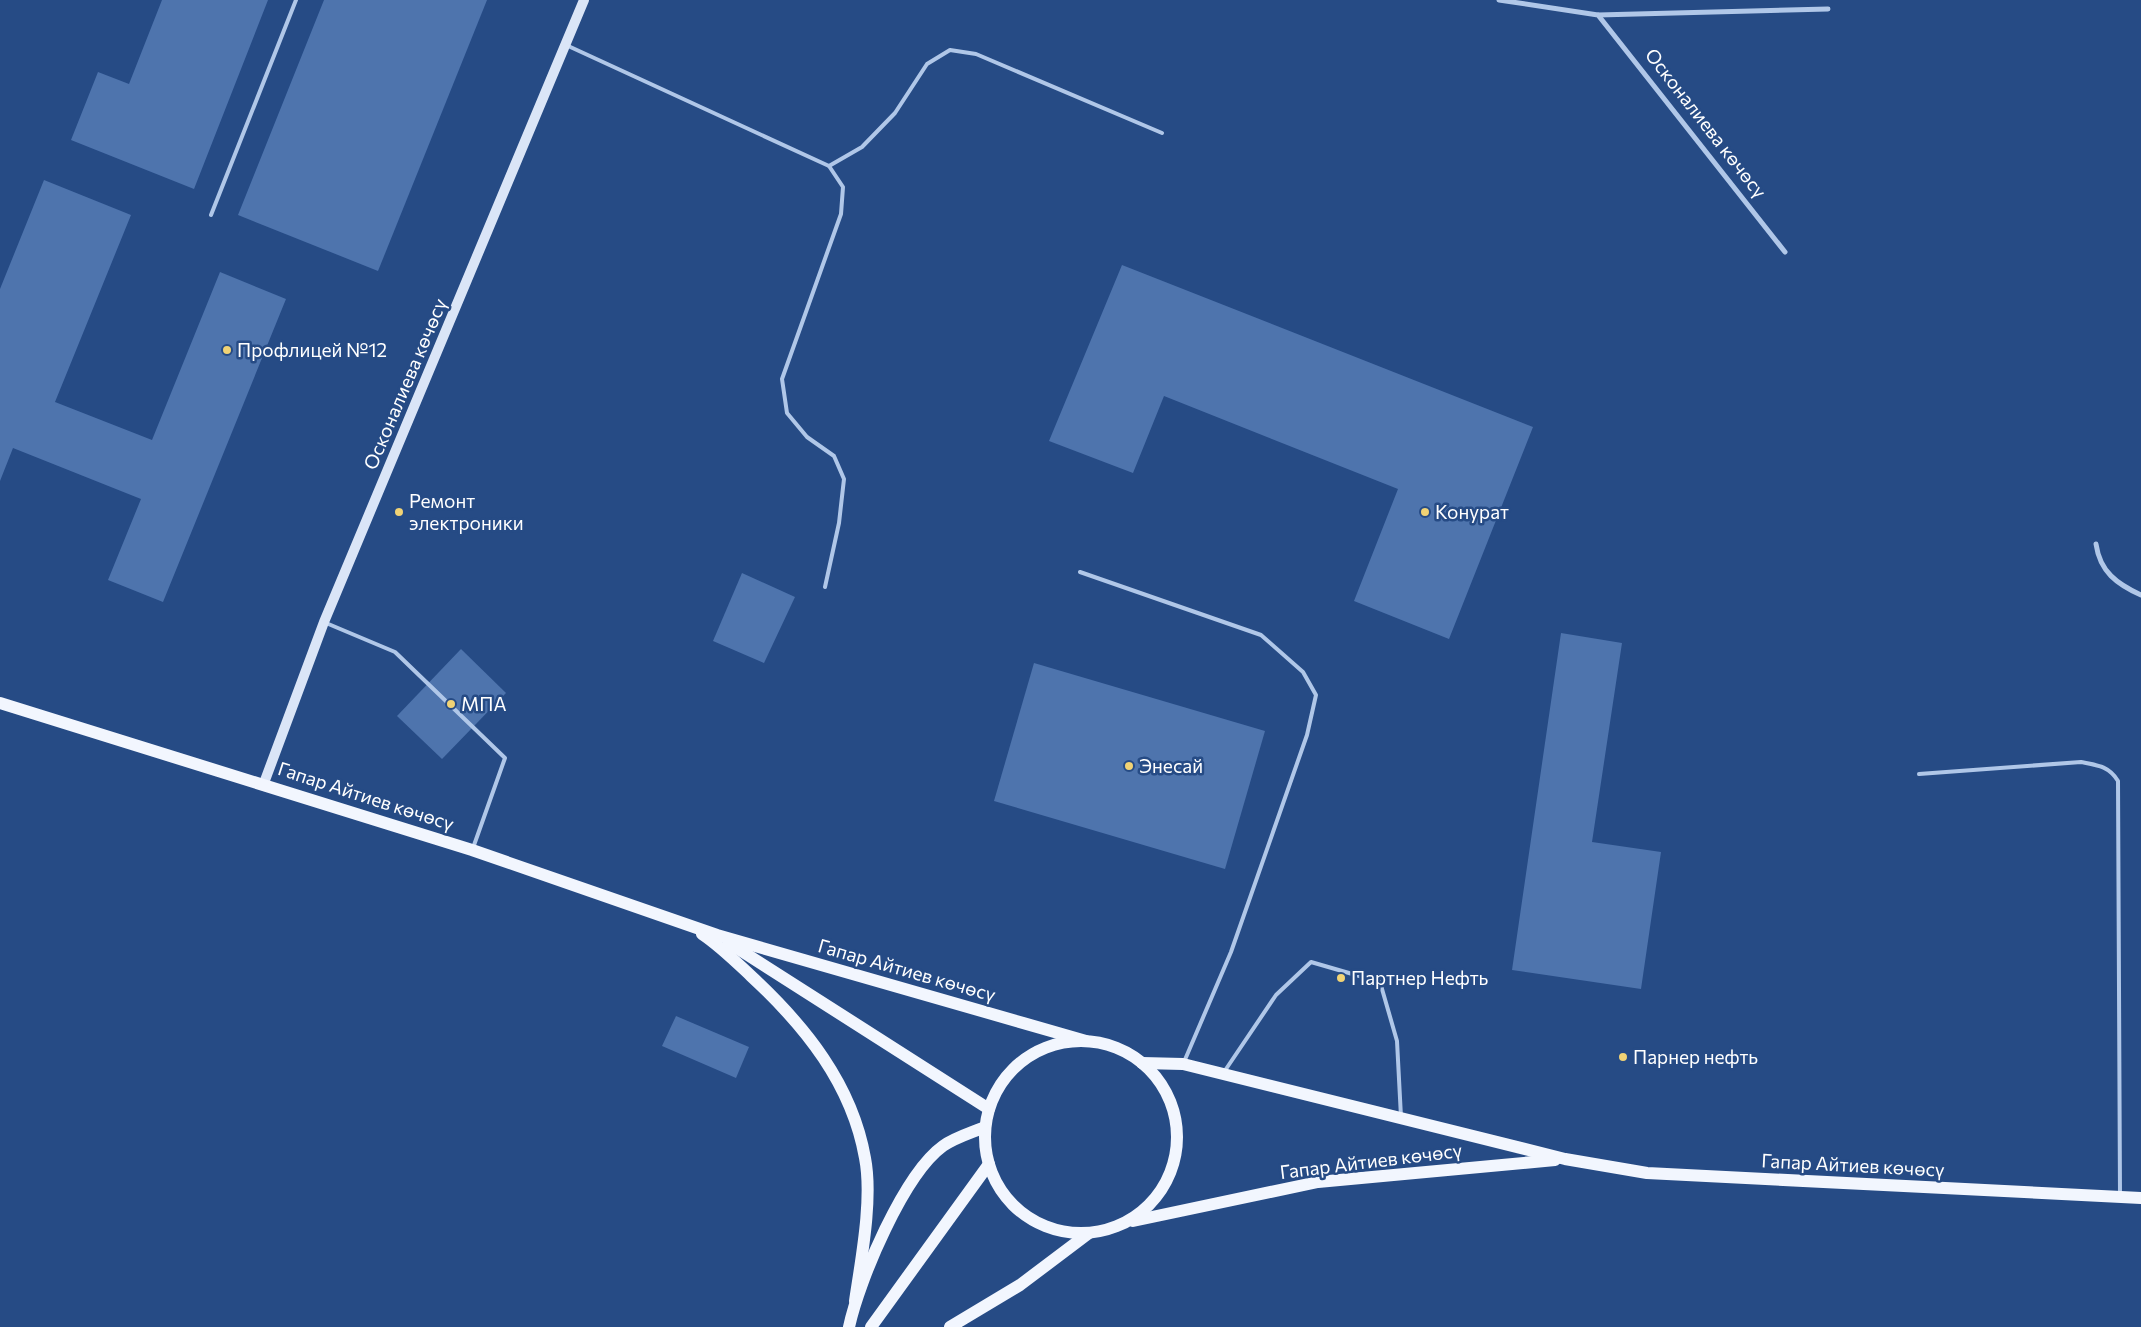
<svg xmlns="http://www.w3.org/2000/svg" width="2141" height="1327" font-family="Commissioner,sans-serif">
<style>
.building{fill:#4e74ad}
.lines{fill:none;stroke-linecap:round;stroke-linejoin:round}
.lane{stroke:#b0c7e8;stroke-width:4}
.street{stroke:#b0c7e8;stroke-width:5}
.secondary{stroke:#dae5f7;stroke-width:10}
.primary{stroke:#f2f6fe;stroke-width:12}
.poi-dot{fill:#f1d375;stroke:#264b85;stroke-width:2}
.labels{text-anchor:middle;stroke-width:5;stroke-linejoin:round;paint-order:stroke}
.street-label{font-size:19px;fill:#fff;stroke:#264b85}
.poi-label{font-size:19px;fill:#fff;stroke:#264b85;text-anchor:start}
</style>
<rect width="100%" height="100%" fill="#264b85"/>
<g class="building">
<polygon points="162,0 268,0 194,189 71,140 98,72 129,84"/>
<polygon points="324,0 487,0 378,271 238,215"/>
<polygon points="44,180 131,215 55,402 152,440 220,272 286,299 163,602 108,580 141,499 13,448 0,481 0,289"/>
<polygon points="1122,265 1533,427 1449,639 1354,601 1398,489 1164,396 1133,473 1049,441"/>
<polygon points="742,573 795,597 764,663 713,641"/>
<polygon points="1561,633 1622,643 1592,842 1661,852 1641,989 1512,970"/>
<polygon points="461,649 506,693 442,759 397,716"/>
<polygon points="1034,663 1265,731 1225,869 994,801"/>
<polygon points="676,1016 749,1047 736,1078 662,1046"/>
</g>
<g class="lines">
<g class="lane">
<polyline points="566,45 829,166 843,187 841,214 782,379 787,413 807,437 834,456 844,479 839,523 825,587"/>
<polyline points="829,166 862,147 895,113 927,64 950,50 976,54 1162,133"/>
<polyline points="211,215 296,0"/>
<polyline points="1080,572 1261,635 1303,672 1316,695 1307,735 1231,952 1184,1062"/>
<polyline points="326,623 395,652 505,758 473,848"/>
<path d="M 1919,774 L 2081,762 C 2097,765 2109,766 2118,781 L 2120,1195"/>
<polyline points="1224,1072 1276,995 1311,962 1380,982 1397,1041 1401,1117"/>
</g>
<g class="street">
<polyline points="1499,0 1598,15 1785,252"/>
<polyline points="1598,15 1828,9"/>
<path d="M 2096,544 C 2100,572 2117,584 2141,595"/>
</g>
<polyline class="secondary" points="264,783 324,622 584,0"/>
<g class="primary">
<polyline points="0,703 472,850 717,935 1086,1041"/>
<path d="M 702,934 C 720,946 735,961 751,976 C 805,1026 852,1084 865,1158 C 873,1199 861,1260 855,1301"/>
<polyline points="729,943 989,1109"/>
<circle cx="1081" cy="1137" r="96"/>
<polyline points="1142,1063 1183,1064 1565,1159 1647,1173 2141,1198"/>
<polyline points="1133,1221 1318,1182 1555,1160"/>
<path d="M 849,1327 C 859,1280 904,1174 943,1146 C 956,1137 971,1133 985,1127"/>
<polyline points="871,1327 989,1164"/>
<polyline points="950,1327 1020,1285 1089,1233"/>
</g>
</g>
<g class="poi-dot">
<circle cx="227" cy="350" r="5"/>
<circle cx="399" cy="512" r="5"/>
<circle cx="1425" cy="512" r="5"/>
<circle cx="451" cy="704" r="5"/>
<circle cx="1129" cy="766" r="5"/>
<circle cx="1341" cy="978" r="5"/>
<circle cx="1623" cy="1057" r="5"/>
</g>
<g class="labels">
<g class="street-label">
<text transform="translate(1706 123) rotate(52)" y="7">Осконалиева көчөсү</text>
<text transform="translate(405 384) rotate(-67)" y="7">Осконалиева көчөсү</text>
<text transform="translate(366 796) rotate(18)" y="7">Гапар Айтиев көчөсү</text>
<text transform="translate(907 970) rotate(16)" y="7">Гапар Айтиев көчөсү</text>
<text transform="translate(1371 1161) rotate(-7)" y="7">Гапар Айтиев көчөсү</text>
<text transform="translate(1853 1165) rotate(3)" y="7">Гапар Айтиев көчөсү</text>
</g>
<g class="poi-label">
<text x="237" y="357">Профлицей №12</text>
<text x="409" y="508">Ремонт<tspan x="409" dy="22">электроники</tspan></text>
<text x="1435" y="519">Конурат</text>
<text x="461" y="711">МПА</text>
<text x="1139" y="773">Энесай</text>
<text x="1351" y="985">Партнер Нефть</text>
<text x="1633" y="1064">Парнер нефть</text>
</g>
</g>
</svg>
